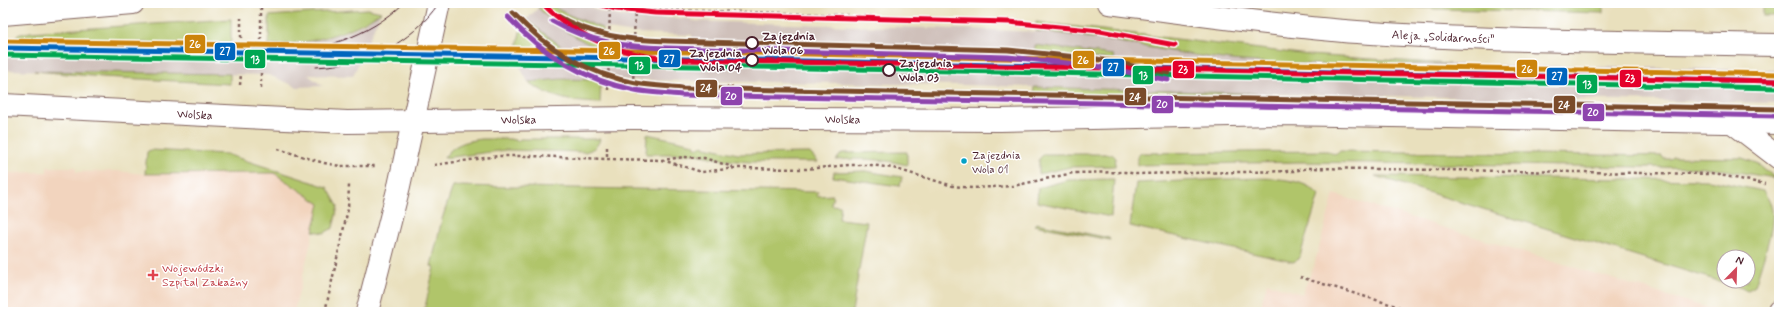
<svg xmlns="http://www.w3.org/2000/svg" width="1782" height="315" font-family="Mynerve,sans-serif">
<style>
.built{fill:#f2d4be}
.industrial{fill:#cfc0ba}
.green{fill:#b0c56a;stroke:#7d724a;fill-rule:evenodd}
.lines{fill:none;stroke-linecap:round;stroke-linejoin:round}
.minor-casing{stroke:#82635e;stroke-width:24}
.major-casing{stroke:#82635e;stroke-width:24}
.path{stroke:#82635e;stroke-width:2.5;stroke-dasharray:3 3;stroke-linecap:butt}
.minor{stroke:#fff;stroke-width:22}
.major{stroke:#fff;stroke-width:22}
.tram{stroke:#4a1f2b;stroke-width:1}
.tram-1-casing{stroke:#fff;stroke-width:8}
.tram-2-casing{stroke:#fff;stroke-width:8}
.tram-3-casing{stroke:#fff;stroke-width:8}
.tram-4-casing{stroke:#fff;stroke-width:8}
.tram-5-casing{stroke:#fff;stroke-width:8}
.tram-6-casing{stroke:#fff;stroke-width:8}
.tram-1{stroke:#0065bd;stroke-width:5}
.tram-2{stroke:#00a651;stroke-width:5}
.tram-3{stroke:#cc840b;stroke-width:5}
.tram-4{stroke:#7a4b2a;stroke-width:5}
.tram-5{stroke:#e4002b;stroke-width:5}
.tram-6{stroke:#8e44ad;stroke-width:5}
.stop-dot{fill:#fff;stroke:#4a1f2b;stroke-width:2}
.bus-dot{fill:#04a2c6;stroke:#fff;stroke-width:1.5}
.health-dot{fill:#e0444e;stroke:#fff;stroke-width:1.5}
.labels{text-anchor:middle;stroke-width:3;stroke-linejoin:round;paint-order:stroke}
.bus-label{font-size:11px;fill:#4a1f2b;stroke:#fff;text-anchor:start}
.stop-label{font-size:12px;font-weight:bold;fill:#4a1f2b;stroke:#fff;text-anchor:start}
.street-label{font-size:12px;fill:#4a1f2b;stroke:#fff}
.health-label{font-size:12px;fill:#be3a42;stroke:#fff;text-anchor:start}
.line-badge{stroke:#fff;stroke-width:1.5}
.badge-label{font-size:11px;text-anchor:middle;font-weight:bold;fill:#fff}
</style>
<rect width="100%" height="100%" fill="#fff"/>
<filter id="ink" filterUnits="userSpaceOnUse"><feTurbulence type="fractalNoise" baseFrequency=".025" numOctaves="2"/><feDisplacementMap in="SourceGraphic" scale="8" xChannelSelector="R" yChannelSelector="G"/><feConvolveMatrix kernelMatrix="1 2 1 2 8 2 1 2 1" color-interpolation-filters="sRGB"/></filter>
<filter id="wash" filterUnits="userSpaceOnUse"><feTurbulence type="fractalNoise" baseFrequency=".012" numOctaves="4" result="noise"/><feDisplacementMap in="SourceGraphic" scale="16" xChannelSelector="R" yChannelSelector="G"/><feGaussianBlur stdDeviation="0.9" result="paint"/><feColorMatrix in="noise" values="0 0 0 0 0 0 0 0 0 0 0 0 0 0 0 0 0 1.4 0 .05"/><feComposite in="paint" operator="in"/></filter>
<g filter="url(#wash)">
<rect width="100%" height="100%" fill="#e9e0bd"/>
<g class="built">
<polygon points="47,167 76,167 76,172 117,171 145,174 274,173 320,204 294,312 3,312 3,173 47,172"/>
<polygon points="1334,194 1721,312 1259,312 1267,283 1302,294 1314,265"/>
</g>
<g class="industrial">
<polygon points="549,3 578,3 602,12 620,16 692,19 692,21 993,30 1064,33 1093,37 1195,55 1266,63 1301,64 1450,64 1779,70 1779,103 1272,94 961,85 561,79 528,82 520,67 517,48 564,49 537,28 527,19 538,8 557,24 578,38 606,51 692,51 692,35 634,33 602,28 569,15"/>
<polygon points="381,12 353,76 308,75 323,86 297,87 269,75 3,70 3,41 269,45 299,44 326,38 346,32 365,23"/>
</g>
<g class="green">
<path d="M 546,3 L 569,15 L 602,28 L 602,50 C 578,40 556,26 538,8 Z"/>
<polygon points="1380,3 1603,3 1603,13 1437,9 1380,5"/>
<rect x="1763" y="6" width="16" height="10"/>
<path d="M 368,9 L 381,12 C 347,35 310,44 269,45 L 269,16 Z"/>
<polygon points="231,19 231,44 14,41 17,35 30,32"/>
<polygon points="527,19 537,28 565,49 517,48 520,32"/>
<path d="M 1036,22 L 1309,55 L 1450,64 C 1377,64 1304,67 1231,60 C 1166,53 1102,36 1036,31 Z"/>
<polygon points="1035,45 1113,55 1114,59 1035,57"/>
<polygon points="34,71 230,74 230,84 103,77"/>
<path d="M 561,79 L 601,80 L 600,103 C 571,102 553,99 528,82 Z"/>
<polygon points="1034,87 1272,94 1152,95 1033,100"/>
<polygon points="647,134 694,144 695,147 699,148 701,146 738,154 810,153 818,162 750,162 725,160 697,154 646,154"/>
<path d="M 482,139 L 510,139 L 518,141 L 520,139 L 600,139 C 598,147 592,150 585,152 L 506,150 L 444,158 C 453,144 466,141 482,139 Z"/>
<polygon points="150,150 226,154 327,187 338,206 333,228 324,233 313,231 320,204 274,173 145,174 147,152"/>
<polygon points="1328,151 1331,153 1337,154 1340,151 1662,156 1664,159 1671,159 1673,157 1742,158 1759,164 1775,178 1712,168 1301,162 1137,165 1137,157 1141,153"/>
<path d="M 907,152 L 907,165 C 883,159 860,158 836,160 L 842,153 Z"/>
<polygon points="1044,154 1112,154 1116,158 1115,166 1070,167 1039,174 1039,159"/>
<polygon points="865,171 902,177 900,186 833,177 834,172"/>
<path d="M 1375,176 L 1709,180 L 1763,191 C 1767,197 1771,203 1772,210 C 1775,228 1760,267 1755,286 L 1748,290 ZM 1724,257 L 1748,257 L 1748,281 L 1724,281 Z"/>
<polygon points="1114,179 1111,217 1037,202 1038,188 1068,180"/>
<path d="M 1227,179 C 1253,179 1301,173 1319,195 L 1299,259 L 1293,262 L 1130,226 L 1136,183 Z"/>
<polygon points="453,186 818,192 817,196 833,195 831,205 841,206 839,219 867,222 852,312 424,312 434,267 431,266 442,219"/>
<polygon points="1036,223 1109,238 1110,240 1034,225"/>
</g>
</g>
<g filter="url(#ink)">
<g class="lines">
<defs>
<g id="minor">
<polyline points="1732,122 1779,158"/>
<polyline points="367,312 399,186 439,3"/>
<polyline points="1779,312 1779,311"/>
</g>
<g id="major">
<path id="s1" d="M 1109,3 C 1191,13 1274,26 1357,32 C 1497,42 1638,42 1779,45"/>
<polyline points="3,14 133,3"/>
<path id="s2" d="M 3,105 L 347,122 L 632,118 L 1000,120 L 1280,114 L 1779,123"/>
</g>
</defs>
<use href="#minor" class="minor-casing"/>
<use href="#major" class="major-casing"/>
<g class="path">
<path d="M 635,9 C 769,13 903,14 1036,27"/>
<polyline points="241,44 241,18"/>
<polyline points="634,44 1035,52"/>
<polyline points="240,85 241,74"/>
<polyline points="261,88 261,3"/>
<polyline points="608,90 610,3"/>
<polyline points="633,90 635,3"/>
<polyline points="607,147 607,159 662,160 684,157 697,158 704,158 733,167"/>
<polyline points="278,149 324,163 340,166 375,166"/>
<polyline points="662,160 702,172 736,168 806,169 849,165 871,165 893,168 953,186 972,188 1013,186 1073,173 1125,172 1136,174 1294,171 1309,168 1711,174 1725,176 1765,184"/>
<polyline points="434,165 499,156 532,156 607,159"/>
<polyline points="1300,277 1416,312"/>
<polyline points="325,312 348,209 349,185"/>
</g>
<use href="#minor" class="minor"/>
<use href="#major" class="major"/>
<g class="tram">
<path d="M 272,53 C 320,51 368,38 404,3"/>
<path d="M 316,67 C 367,64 409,46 439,3"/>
</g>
<defs>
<polyline id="tram-1" points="3,48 752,60 1779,81"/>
<polyline id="tram-2" points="3,55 752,67 1779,88"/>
<polyline id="tram-3" points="3,41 752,53 1779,74"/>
<g id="tram-4">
<path d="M 513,13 C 546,48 588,74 636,83 C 651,86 666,86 682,88 L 1779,109"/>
<path d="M 556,15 C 591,36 628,40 668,41 L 1008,50 L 1097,59 L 1169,73"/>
</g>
<g id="tram-5">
<path d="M 542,3 C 568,30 605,48 641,55 C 655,58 670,59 684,60 L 1779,81"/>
<polyline points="594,3 616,9 655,13 1009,22 1100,31 1175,45"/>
</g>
<g id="tram-6">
<path d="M 508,17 C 542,54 586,81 635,90 C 650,93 666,93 681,95 L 1779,116"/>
<path d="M 552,21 C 588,42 626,47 667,48 L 1008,57 L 1096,66 L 1168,80"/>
</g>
</defs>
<use href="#tram-1" class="tram-1-casing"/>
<use href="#tram-2" class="tram-2-casing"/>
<use href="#tram-3" class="tram-3-casing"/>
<use href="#tram-4" class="tram-4-casing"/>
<use href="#tram-5" class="tram-5-casing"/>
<use href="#tram-6" class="tram-6-casing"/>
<use href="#tram-1" class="tram-1"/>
<use href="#tram-2" class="tram-2"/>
<use href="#tram-3" class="tram-3"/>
<use href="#tram-4" class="tram-4"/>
<use href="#tram-5" class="tram-5"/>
<use href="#tram-6" class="tram-6"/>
</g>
</g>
<g class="stop-dot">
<circle cx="752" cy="43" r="6"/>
<circle cx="752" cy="60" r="6"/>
<circle cx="889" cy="70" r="6"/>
</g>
<circle class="bus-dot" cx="964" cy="161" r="3.5"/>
<path class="health-dot" d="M151 269h4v4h4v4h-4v4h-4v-4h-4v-4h4z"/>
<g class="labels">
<g class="bus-label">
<text x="972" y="159">Zajezdnia<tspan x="972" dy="14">Wola 01</tspan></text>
</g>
<g class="stop-label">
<text x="762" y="40">Zajezdnia<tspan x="762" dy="14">Wola 06</tspan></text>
<text x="742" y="57" text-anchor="end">Zajezdnia<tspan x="742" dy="14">Wola 04</tspan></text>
<text x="899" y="67">Zajezdnia<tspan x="899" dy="14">Wola 03</tspan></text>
</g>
<g class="street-label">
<text dy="4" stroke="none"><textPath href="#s1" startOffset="336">Aleja „Solidarności”</textPath></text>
<text dy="4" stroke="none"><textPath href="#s2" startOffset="192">Wolska</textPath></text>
<text dy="4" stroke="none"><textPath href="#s2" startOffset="516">Wolska</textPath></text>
<text dy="4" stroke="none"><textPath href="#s2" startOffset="840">Wolska</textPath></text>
</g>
<g class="health-label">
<text x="162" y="272">Wojewódzki<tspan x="162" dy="14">Szpital Zakaźny</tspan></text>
</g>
</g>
<g class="line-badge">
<rect x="184" y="34" width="22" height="20" rx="4" fill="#cc840b"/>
<rect x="598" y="41" width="23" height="19" rx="4" fill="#cc840b"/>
<rect x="214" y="42" width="22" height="19" rx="4" fill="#0065bd"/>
<rect x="658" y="49" width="23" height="19" rx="4" fill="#0065bd"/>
<rect x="244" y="49" width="22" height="20" rx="4" fill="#00a651"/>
<rect x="1072" y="50" width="23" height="19" rx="4" fill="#cc840b"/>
<rect x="628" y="56" width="23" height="19" rx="4" fill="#00a651"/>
<rect x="1102" y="58" width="23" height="19" rx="4" fill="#0065bd"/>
<rect x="1516" y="59" width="22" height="19" rx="4" fill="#cc840b"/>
<rect x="1172" y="60" width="23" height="19" rx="4" fill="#e4002b"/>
<rect x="1132" y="65" width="22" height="20" rx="4" fill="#00a651"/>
<rect x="1546" y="67" width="22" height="19" rx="4" fill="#0065bd"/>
<rect x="1619" y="69" width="23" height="19" rx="4" fill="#e4002b"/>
<rect x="1576" y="74" width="22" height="20" rx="4" fill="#00a651"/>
<rect x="695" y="79" width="23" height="19" rx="4" fill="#7a4b2a"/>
<rect x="720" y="86" width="23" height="20" rx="4" fill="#8e44ad"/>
<rect x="1124" y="87" width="23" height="19" rx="4" fill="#7a4b2a"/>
<rect x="1151" y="95" width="23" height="19" rx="4" fill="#8e44ad"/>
<rect x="1553" y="95" width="23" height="19" rx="4" fill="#7a4b2a"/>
<rect x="1582" y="103" width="23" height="19" rx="4" fill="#8e44ad"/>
</g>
<g class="badge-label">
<text x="195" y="48">26</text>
<text x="609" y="55">26</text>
<text x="225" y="55">27</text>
<text x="669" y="63">27</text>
<text x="255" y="63">13</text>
<text x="1083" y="64">26</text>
<text x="639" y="69">13</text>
<text x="1113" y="71">27</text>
<text x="1527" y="73">26</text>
<text x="1183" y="73">23</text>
<text x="1143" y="79">13</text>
<text x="1557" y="80">27</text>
<text x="1630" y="82">23</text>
<text x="1587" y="88">13</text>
<text x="706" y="92">24</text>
<text x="731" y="100">20</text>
<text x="1135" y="101">24</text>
<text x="1162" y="108">20</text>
<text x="1564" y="109">24</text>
<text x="1593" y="116">20</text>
</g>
<rect width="1782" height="315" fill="none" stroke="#fff" stroke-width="16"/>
<g transform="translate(1736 269) rotate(23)"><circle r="19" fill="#ffffff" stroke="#b7a5aa"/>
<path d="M0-3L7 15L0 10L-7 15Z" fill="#d1495b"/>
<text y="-6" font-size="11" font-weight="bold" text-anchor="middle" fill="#4a1f2b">N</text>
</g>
</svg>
